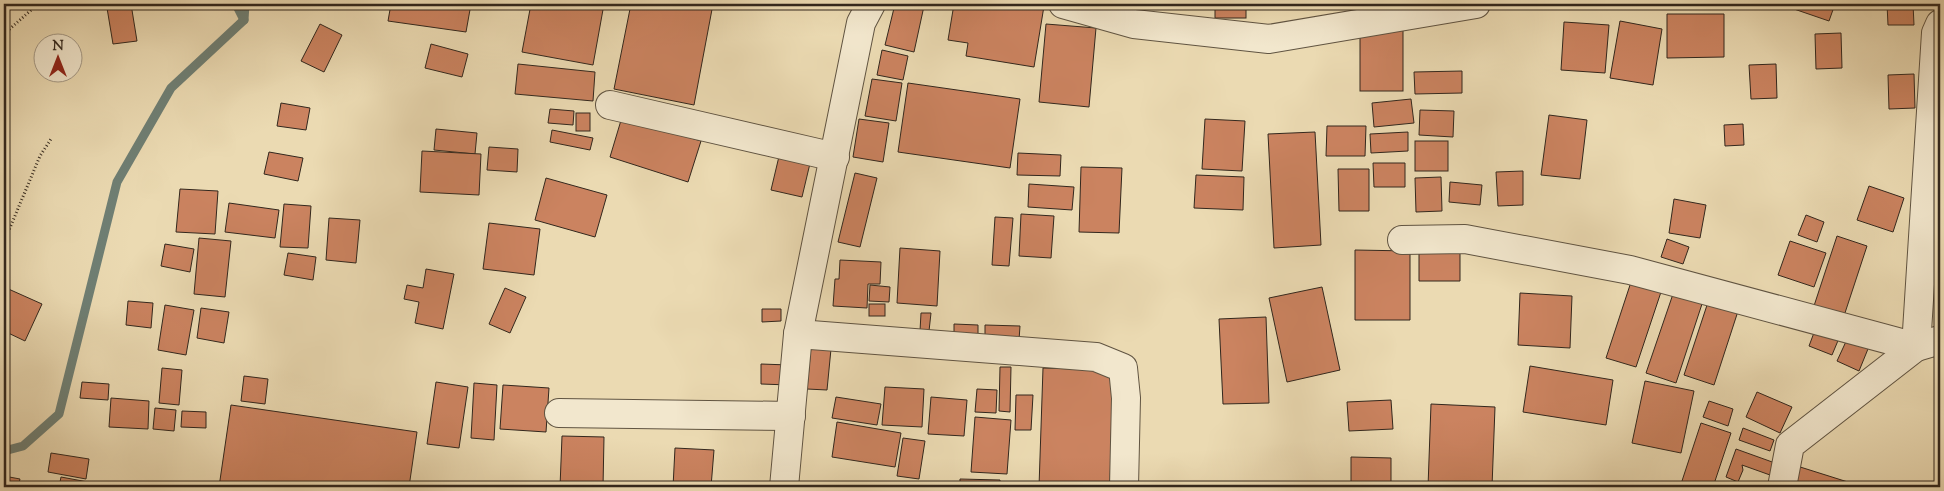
<svg xmlns="http://www.w3.org/2000/svg" width="1944" height="491" font-family="'Sorts Mill Goudy',serif">
<style>
.lines{fill:none;stroke-linecap:round;stroke-linejoin:round}
.stream{stroke:#6f7f74;stroke-width:9}
.building{fill:#cb8360;stroke:#32271d}
.street-casing{stroke:#605442;stroke-width:30}
.path{stroke:#32271d;stroke-width:3;stroke-dasharray:1 2.5;stroke-linecap:butt}
.street{stroke:#f2e7cd;stroke-width:28}
</style>
<rect width="100%" height="100%" fill="#ebdab2"/>
<filter id="stains"><feTurbulence type="fractalNoise" baseFrequency=".004" numOctaves="4"/><feColorMatrix values="0 0 0 0 .2 0 0 0 0 .09 0 0 0 0 .02 0 0 0 .5 -.17"/></filter>
<radialGradient id="worn" r=".72"><stop offset=".6" stop-color="#630" stop-opacity="0"/><stop offset="1" stop-color="#630" stop-opacity=".3"/></radialGradient>
<g class="lines">
<g class="stream">
<polyline points="236,4 244,20"/>
<polyline points="4,451 23,446 59,414 117,182 171,88 244,20 245,4"/>
</g>
</g>
<g class="building">
<polygon points="131,4 137,41 113,44 107,8"/>
<polygon points="391,4 471,4 466,32 388,21"/>
<polygon points="531,4 604,4 593,65 522,52"/>
<polygon points="631,4 713,4 694,105 614,89"/>
<polygon points="895,4 914,4 924,6 914,52 885,45"/>
<polygon points="954,4 974,7 974,4 1032,4 1044,6 1034,67 966,56 968,43 948,40"/>
<polygon points="1154,4 1185,4 1185,5 1154,6"/>
<rect x="1215" y="4" width="31" height="14"/>
<polygon points="1796,4 1835,4 1829,21 1794,9"/>
<polygon points="1887,4 1913,4 1914,25 1888,25"/>
<polygon points="1667,14 1724,14 1724,57 1667,58"/>
<polygon points="1620,21 1662,29 1653,85 1610,78"/>
<polygon points="1564,22 1609,25 1605,73 1561,70"/>
<polygon points="320,24 342,35 324,72 301,61"/>
<polygon points="1046,24 1096,28 1089,107 1039,102"/>
<rect x="1360" y="24" width="43" height="67"/>
<polygon points="1841,33 1842,68 1816,69 1815,34"/>
<polygon points="431,44 468,54 462,77 425,68"/>
<polygon points="882,50 908,56 903,80 877,75"/>
<polygon points="518,64 595,72 593,101 515,94"/>
<polygon points="1776,64 1777,98 1751,99 1749,65"/>
<polygon points="1462,71 1462,93 1415,94 1414,72"/>
<polygon points="1914,74 1915,108 1889,109 1888,75"/>
<polygon points="872,79 902,83 896,121 865,116"/>
<polygon points="908,83 1020,99 1010,168 898,152"/>
<polygon points="1411,99 1414,123 1374,127 1372,103"/>
<polygon points="281,103 310,108 306,130 277,126"/>
<polygon points="550,109 574,111 573,125 548,123"/>
<polygon points="1420,110 1454,111 1453,137 1419,135"/>
<rect x="576" y="113" width="14" height="18"/>
<polygon points="1549,115 1587,120 1580,179 1541,175"/>
<polygon points="622,117 701,141 688,182 610,157"/>
<polygon points="859,119 889,123 883,162 853,157"/>
<polygon points="1205,119 1245,121 1242,171 1202,169"/>
<polygon points="1743,124 1744,145 1725,146 1724,125"/>
<polygon points="1327,126 1366,126 1365,156 1326,156"/>
<polygon points="436,129 477,133 475,154 434,150"/>
<polygon points="552,130 593,138 590,150 550,142"/>
<polygon points="1315,132 1321,245 1274,248 1268,134"/>
<polygon points="1408,132 1408,151 1371,153 1370,134"/>
<rect x="1415" y="141" width="33" height="30"/>
<polygon points="489,147 518,149 517,172 487,170"/>
<polygon points="781,148 812,155 802,197 771,190"/>
<polygon points="422,151 481,154 479,195 420,192"/>
<polygon points="269,152 303,158 298,181 264,174"/>
<polygon points="1018,153 1061,155 1060,176 1017,175"/>
<polygon points="1373,163 1405,163 1405,187 1374,187"/>
<polygon points="1081,167 1122,168 1119,233 1079,232"/>
<polygon points="1338,169 1369,169 1369,211 1339,211"/>
<polygon points="1523,171 1523,205 1498,206 1496,172"/>
<polygon points="855,173 877,178 860,247 838,242"/>
<polygon points="1196,175 1244,177 1243,210 1194,208"/>
<polygon points="1441,177 1442,211 1416,212 1415,178"/>
<polygon points="546,178 607,195 595,237 535,220"/>
<polygon points="1450,182 1482,185 1480,205 1449,202"/>
<polygon points="1029,184 1074,187 1072,210 1028,207"/>
<polygon points="1869,186 1904,198 1893,232 1857,220"/>
<polygon points="180,189 218,191 215,234 176,232"/>
<polygon points="1674,199 1706,205 1700,238 1669,233"/>
<polygon points="229,203 279,210 275,238 225,232"/>
<polygon points="284,204 311,206 308,248 280,247"/>
<polygon points="1021,214 1054,216 1051,258 1019,256"/>
<polygon points="1806,215 1824,222 1817,242 1798,235"/>
<polygon points="995,217 1013,218 1009,266 992,265"/>
<polygon points="329,218 360,220 356,263 326,260"/>
<polygon points="489,223 540,229 534,275 483,269"/>
<polygon points="1837,236 1867,246 1841,325 1811,315"/>
<polygon points="199,238 231,241 225,297 194,294"/>
<polygon points="1667,239 1689,247 1683,264 1661,257"/>
<polygon points="1790,241 1826,253 1814,287 1778,275"/>
<polygon points="165,244 194,249 190,272 161,266"/>
<polygon points="1419,245 1460,246 1460,281 1419,281"/>
<polygon points="900,248 940,251 937,306 897,303"/>
<polygon points="1355,250 1410,251 1410,320 1355,320"/>
<polygon points="288,253 316,257 313,280 284,275"/>
<polygon points="840,260 881,262 880,284 868,284 867,308 833,306 835,279 839,279"/>
<polygon points="426,269 454,274 443,329 415,323 419,302 404,299 407,285 423,288"/>
<polygon points="1632,279 1662,289 1636,367 1606,358"/>
<polygon points="870,285 890,287 889,302 869,301"/>
<polygon points="4,287 42,304 25,341 4,331"/>
<polygon points="1322,287 1340,370 1287,382 1269,298"/>
<polygon points="505,288 526,297 510,333 489,324"/>
<polygon points="1520,293 1572,296 1570,348 1518,345"/>
<polygon points="1673,294 1702,304 1676,383 1646,373"/>
<polygon points="1710,296 1740,305 1714,385 1684,375"/>
<polygon points="128,301 153,303 151,328 126,325"/>
<rect x="869" y="304" width="16" height="12"/>
<polygon points="165,305 194,310 186,355 158,350"/>
<polygon points="201,308 229,312 224,343 197,338"/>
<polygon points="762,309 781,309 781,321 762,322"/>
<polygon points="921,313 931,313 929,331 920,331"/>
<polygon points="1266,317 1269,403 1223,404 1219,319"/>
<polygon points="1818,322 1842,331 1832,355 1809,346"/>
<polygon points="954,324 978,325 978,341 954,340"/>
<polygon points="985,325 1020,326 1019,340 985,339"/>
<polygon points="1849,335 1870,344 1859,371 1837,361"/>
<polygon points="811,347 831,349 827,390 807,389"/>
<polygon points="761,364 789,365 789,385 761,384"/>
<polygon points="1530,366 1613,380 1606,425 1523,412"/>
<polygon points="1000,367 1011,367 1010,412 999,411"/>
<polygon points="162,368 182,370 179,405 159,403"/>
<polygon points="1043,368 1113,370 1110,487 1039,487"/>
<polygon points="244,376 268,379 265,404 241,401"/>
<polygon points="1645,381 1694,391 1681,453 1632,443"/>
<polygon points="82,382 109,384 108,400 80,398"/>
<polygon points="436,382 468,387 459,448 427,444"/>
<polygon points="474,383 497,385 494,440 471,438"/>
<polygon points="503,385 549,388 546,432 500,429"/>
<polygon points="885,387 924,389 922,427 882,425"/>
<polygon points="977,389 997,390 996,413 975,412"/>
<polygon points="1757,392 1792,407 1780,433 1746,417"/>
<polygon points="1016,395 1033,395 1031,430 1015,430"/>
<polygon points="836,397 881,404 877,425 832,418"/>
<polygon points="931,397 967,400 964,436 928,434"/>
<polygon points="111,398 149,401 148,429 109,427"/>
<polygon points="1391,400 1393,429 1349,431 1347,402"/>
<polygon points="1709,401 1733,409 1728,426 1703,417"/>
<polygon points="1431,404 1495,407 1492,487 1428,487"/>
<polygon points="231,405 417,432 409,487 219,487"/>
<polygon points="155,408 176,410 174,431 153,429"/>
<polygon points="182,411 206,412 206,428 181,427"/>
<polygon points="975,417 1011,420 1007,474 971,472"/>
<polygon points="837,422 901,433 895,467 832,457"/>
<polygon points="1701,423 1731,433 1713,487 1680,487"/>
<polygon points="1743,428 1774,440 1770,451 1739,440"/>
<polygon points="562,436 604,437 603,487 560,487"/>
<polygon points="903,438 925,441 919,479 897,476"/>
<polygon points="675,448 714,450 711,487 673,487"/>
<polygon points="1736,449 1775,463 1770,475 1742,465 1743,470 1738,482 1726,477"/>
<polygon points="51,453 89,459 86,479 48,472"/>
<polygon points="1351,457 1391,458 1391,487 1351,487"/>
<polygon points="1797,466 1851,483 1850,487 1790,487"/>
<polygon points="4,476 20,479 18,487 4,487"/>
<polygon points="61,477 115,487 59,487"/>
<polygon points="960,479 1000,480 1000,487 960,487"/>
<polygon points="807,482 830,484 830,487 806,487"/>
</g>
<g class="lines">
<defs>
<g id="street">
<polyline points="1063,4 1134,24 1269,39 1476,4"/>
<polyline points="610,105 835,157"/>
<polyline points="1402,240 1465,239 1630,270 1916,347"/>
<polyline points="798,334 1096,357 1123,368 1126,398 1124,487"/>
<polyline points="1916,347 1936,33 1940,24"/>
<polyline points="559,413 791,416"/>
<polyline points="784,487 798,334 861,23 871,4"/>
<polyline points="1782,487 1790,445 1916,347 1940,340"/>
</g>
</defs>
<use href="#street" class="street-casing"/>
<g class="path">
<polyline points="4,34 38,4"/>
<polyline points="4,242 40,156 51,139"/>
</g>
<use href="#street" class="street"/>
</g>
<rect width="1944" height="491" fill="none" stroke="#ebdab2" stroke-width="20"/>
<rect x="5" y="5" width="1934" height="481" fill="none" stroke="#32271d" stroke-width="2.5"/>
<rect x="10" y="10" width="1924" height="471" fill="none" stroke="#32271d"/>
<g transform="translate(58 58)"><circle r="24" fill="#f2e7cd" stroke="#a59a87"/>
<path d="M0-4L9 19L0 12L-9 19Z" fill="#8f2418"/>
<text y="-8" font-size="14" font-weight="bold" text-anchor="middle" fill="#32271d">N</text>
</g>
<rect width="100%" height="100%" filter="url(#stains)"/>
<rect width="100%" height="100%" fill="url(#worn)"/>
</svg>
